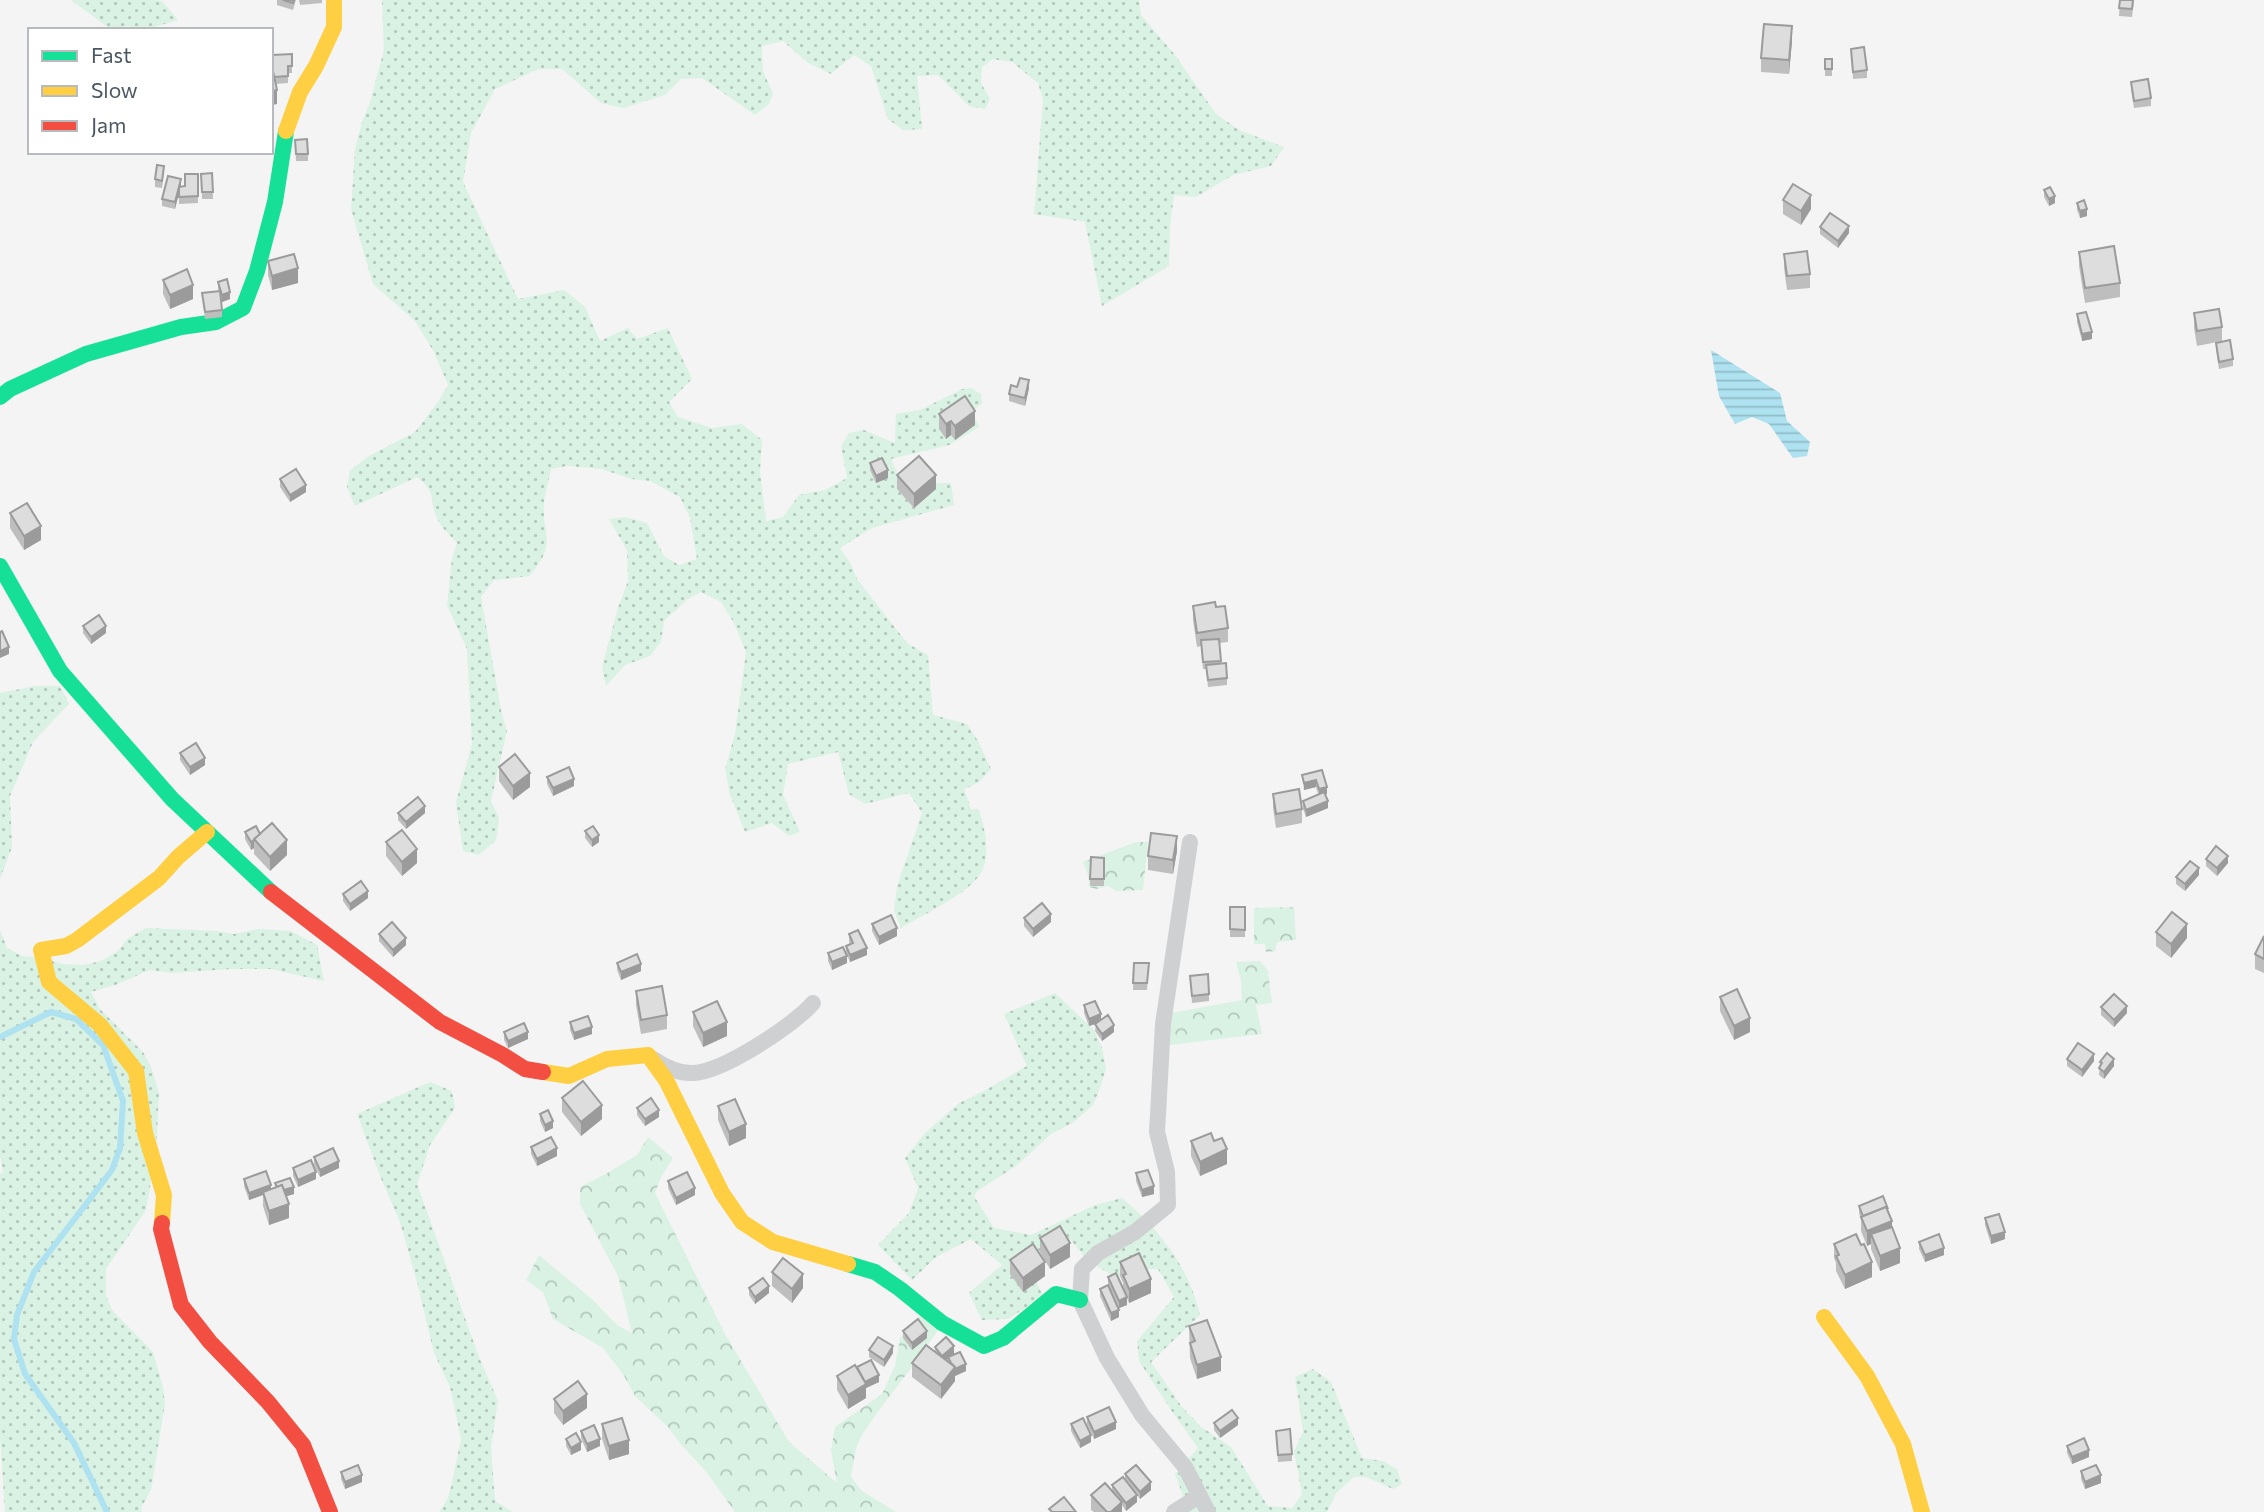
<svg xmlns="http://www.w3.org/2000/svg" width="2264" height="1512" font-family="Commissioner,sans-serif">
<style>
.grass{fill:url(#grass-dots)}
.forest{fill:url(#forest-crowns)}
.water{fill:url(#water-rules)}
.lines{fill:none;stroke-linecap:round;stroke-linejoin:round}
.stream{stroke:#aee2f0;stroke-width:6}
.street{stroke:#ced0d2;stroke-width:16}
.fast{stroke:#16e098;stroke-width:16}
.slow{stroke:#ffcf43;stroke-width:16}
.jam{stroke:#f24e42;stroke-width:16}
.wall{fill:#bebebf}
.shaded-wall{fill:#9b9b9b}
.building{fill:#ddddde;stroke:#9b9b9b;stroke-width:2}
</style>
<defs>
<pattern id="grass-dots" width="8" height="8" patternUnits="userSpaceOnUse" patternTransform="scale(1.75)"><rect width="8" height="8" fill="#d9f2e3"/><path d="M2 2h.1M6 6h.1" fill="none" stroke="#b2c7bb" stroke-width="1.8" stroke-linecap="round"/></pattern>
<pattern id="forest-crowns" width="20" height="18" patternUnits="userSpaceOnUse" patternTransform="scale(1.75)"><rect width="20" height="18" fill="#d9f2e3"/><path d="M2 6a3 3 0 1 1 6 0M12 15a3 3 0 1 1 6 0" fill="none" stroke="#b2c7bb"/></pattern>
<pattern id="water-rules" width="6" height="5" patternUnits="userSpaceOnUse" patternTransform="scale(1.75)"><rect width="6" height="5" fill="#aee2f0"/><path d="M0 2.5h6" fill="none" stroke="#90bac6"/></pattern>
</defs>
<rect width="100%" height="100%" fill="#f4f4f4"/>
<g class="grass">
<polygon points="71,0 158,0 162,1 178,20 144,30 128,26 110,29"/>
<path d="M 382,0 L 1139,0 L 1141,15 L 1175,55 L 1216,114 L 1239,130 L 1284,147 L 1271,166 L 1233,175 L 1196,197 L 1174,195 L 1170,226 L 1169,266 L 1102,306 L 1085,222 L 1034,214 L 1043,100 L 1038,83 L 1012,62 L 993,59 L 982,67 L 981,83 L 990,99 L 985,109 L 969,106 L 938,75 L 917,76 L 922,129 L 903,130 L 888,119 L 871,66 L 854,55 L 831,74 L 808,63 L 783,41 L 762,46 L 763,71 L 773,94 L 769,104 L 755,115 L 702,78 L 681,79 L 665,95 L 623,108 L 601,103 L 562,69 L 539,69 L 495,89 L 471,133 L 463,182 L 518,299 L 564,290 L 585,307 L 600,341 L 628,328 L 637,339 L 668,328 L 692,379 L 669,402 L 678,417 L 712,428 L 742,424 L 762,440 L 760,472 L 766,521 L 783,517 L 799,495 L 825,490 L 847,478 L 841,446 L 849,433 L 864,430 L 895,443 L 896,414 L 920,410 L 962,389 L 971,388 L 981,394 L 982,404 L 971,411 L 979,427 L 949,445 L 891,459 L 900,479 L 924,466 L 936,483 L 951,483 L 954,505 L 872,528 L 840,548 L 851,564 L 857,579 L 907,643 L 928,655 L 933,715 L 967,724 L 978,741 L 991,769 L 978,783 L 964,789 L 971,809 L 979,810 C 985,829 991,855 981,873 C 971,892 921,916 901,928 L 894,911 L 897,886 L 922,813 L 909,793 L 865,804 L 849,794 L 838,752 L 788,764 L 783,795 L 800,832 L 789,836 L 772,823 L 745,832 L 730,795 L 725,769 L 735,734 L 746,652 L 734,623 L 721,602 L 701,592 L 688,599 L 664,621 L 661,642 L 650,656 L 625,665 L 606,686 L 602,667 L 618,608 L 628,581 L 627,550 L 609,519 L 626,517 L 647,523 L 664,556 L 679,565 L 697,559 L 690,518 L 680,497 L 650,481 L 632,479 L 601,469 L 567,466 L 551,469 C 549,480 545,492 544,503 C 542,536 558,544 529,576 L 494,580 L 481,597 L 502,715 L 507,731 L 491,801 L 499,818 L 496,840 L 479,855 L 463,851 L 456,802 L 472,744 L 467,649 L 447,605 L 452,558 L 457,543 C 449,534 440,527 436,516 C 429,496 436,492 417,477 L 355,506 L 347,487 L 350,470 L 369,456 L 415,432 L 438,402 L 448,385 L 434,352 L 415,321 L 373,284 L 351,209 L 355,149 L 362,122 L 370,102 L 384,50 Z"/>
<polygon points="35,686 60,686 69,704 33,742 10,796 12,847 0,879 0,693"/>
<polygon points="146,928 217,931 234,934 258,929 291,931 317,945 324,981 271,969 231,969 171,973 150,970 115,985 91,992 100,1009 143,1052 151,1067 159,1093 156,1153 146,1210 106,1269 106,1295 112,1310 153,1352 163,1387 165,1404 151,1490 141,1508 142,1512 5,1512 0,1435 0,1174 3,1172 0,1156 0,930 7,948 22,956 42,958 63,964 84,965 101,961 118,951 127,939"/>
<path d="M 1055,993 L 1094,1030 L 1102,1048 L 1106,1069 L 1100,1088 L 1093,1105 L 1074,1122 L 1051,1134 L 1016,1166 L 977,1191 L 974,1196 L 994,1228 L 1031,1235 L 1095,1205 L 1122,1198 C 1159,1229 1189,1267 1200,1315 L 1151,1362 L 1182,1407 L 1200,1426 L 1231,1447 L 1268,1506 L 1292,1508 L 1302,1494 L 1294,1451 L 1303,1432 L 1295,1377 L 1313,1369 L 1331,1382 L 1362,1458 L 1383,1461 L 1397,1469 L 1402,1484 L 1393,1489 L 1366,1477 L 1354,1477 L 1336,1493 L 1327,1512 L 1189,1512 L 1175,1474 L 1198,1448 L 1171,1410 L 1139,1361 L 1137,1341 L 1174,1297 L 1158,1269 L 1136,1269 L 1116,1278 L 1086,1259 L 1070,1239 L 1042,1249 L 1029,1266 L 1043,1296 L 1008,1319 L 982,1320 L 969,1293 L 1002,1265 L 971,1239 L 936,1257 L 912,1280 L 878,1245 L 909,1213 L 918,1188 L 905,1158 L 925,1133 L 959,1103 L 982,1092 L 1027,1066 L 1004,1014 Z"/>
<polygon points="430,1082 452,1091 455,1108 430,1145 417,1184 479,1357 498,1401 491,1447 495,1501 513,1512 439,1512 447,1500 451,1487 461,1439 450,1387 434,1353 418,1286 400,1222 380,1176 357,1114"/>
</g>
<g class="forest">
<polygon points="1136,842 1148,842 1143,890 1117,891 1108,886 1096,889 1089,887 1088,875 1083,862"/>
<polygon points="1294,907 1296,940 1277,942 1275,951 1266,952 1265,944 1254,944 1254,908"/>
<polygon points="1260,961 1268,971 1272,1003 1256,1005 1262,1034 1170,1045 1171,1013 1242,1000 1241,981 1236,962"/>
<polygon points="648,1137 673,1158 661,1177 655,1193 724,1332 789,1442 837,1483 831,1450 835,1427 882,1394 895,1366 900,1338 921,1315 945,1320 919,1358 885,1402 863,1433 856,1448 851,1477 862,1491 896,1512 735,1512 708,1474 679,1442 668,1427 635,1396 623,1374 603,1348 553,1319 543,1292 526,1280 539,1255 593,1300 617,1325 632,1333 618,1276 580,1204 580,1187 604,1175 637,1155"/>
</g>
<polygon class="water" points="1711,350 1780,393 1787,421 1810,442 1807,456 1793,458 1769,424 1752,417 1735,424 1719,396"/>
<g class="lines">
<polyline class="stream" points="0,1037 51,1012 76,1019 103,1045 123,1101 120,1148 112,1170 34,1272 17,1315 14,1339 25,1374 74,1443 107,1512"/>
<g class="street">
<polyline points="1190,842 1163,1024 1157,1132 1167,1172 1168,1205 1135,1232 1098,1253 1082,1269 1080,1300 1107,1358 1142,1415 1185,1467 1208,1512"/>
<path d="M 653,1059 C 665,1067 678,1074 693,1073 C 723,1072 794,1025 813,1003"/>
<polyline points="1174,1512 1199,1496"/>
</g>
<g class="fast">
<polyline points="0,397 10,389 86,354 181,327 216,322 243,308 257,271 275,202 286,131"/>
<polyline points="0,566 60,671 172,799 271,892"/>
<polyline points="848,1264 875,1272 900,1289 942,1323 984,1346 1003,1338 1056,1294 1080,1300"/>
</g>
<g class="slow">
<polyline points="286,131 300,92 316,66 334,27 334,0"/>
<polyline points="543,1072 569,1076 607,1059 648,1055 666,1080 722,1193 742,1222 773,1242 848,1264"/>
<polyline points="162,1223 164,1195 145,1133 136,1071 100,1025 49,982 41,950 66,946 77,940 159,878 178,857 207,832"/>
<polyline points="1824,1317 1867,1376 1903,1444 1922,1512"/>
</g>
<g class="jam">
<polyline points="271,892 440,1022 503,1055 525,1069 543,1072"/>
<polyline points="162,1223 161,1229 181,1305 210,1342 268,1402 303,1445 330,1512"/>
</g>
</g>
<g class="wall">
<polygon points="277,0 296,0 293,10 277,5"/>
<polygon points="299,0 322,0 322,3 300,5"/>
<polygon points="2120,0 2134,0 2132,17 2119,16"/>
<polygon points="1792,41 1789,74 1761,72 1761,58"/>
<polygon points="1851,49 1867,70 1867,78 1853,79"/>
<polygon points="292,54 292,73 288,73 288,83 276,84 277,104 271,105 271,71"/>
<rect x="1825" y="59" width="7" height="17"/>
<polygon points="2131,82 2151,98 2151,106 2134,108 2131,89"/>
<polygon points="295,140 308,154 308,161 296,161"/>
<polygon points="164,173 162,188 155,187 155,179"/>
<polygon points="212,173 213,199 202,199 201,174"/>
<polygon points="198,174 198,203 179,204 179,190 175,209 162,206 162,199 180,187 185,186"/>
<polygon points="2044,190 2055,203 2049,206 2044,197"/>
<polygon points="1783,200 1811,209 1801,225 1783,214"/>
<polygon points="2077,203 2087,216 2080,218 2077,210"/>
<polygon points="1820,227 1849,233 1838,248 1820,234"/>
<polygon points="2079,252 2120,283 2120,297 2085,303 2079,266"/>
<polygon points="1784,254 1810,274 1810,288 1787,290 1784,268"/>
<polygon points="268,261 298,283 272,290 268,275"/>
<polygon points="163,280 193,299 170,309 163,294"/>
<polygon points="218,282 230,299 222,302 222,317 205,319 202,293 218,291"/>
<polygon points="2194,313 2222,327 2222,341 2197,346 2194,328"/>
<polygon points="2077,314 2092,339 2082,341 2077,322"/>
<polygon points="2216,343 2233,359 2233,366 2219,369 2216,350"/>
<polygon points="1017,387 1029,388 1025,406 1009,401 1009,394"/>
<polygon points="939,414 975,425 955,440 951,435 946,439 939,429"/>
<polygon points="870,463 888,478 876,483 870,470"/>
<polygon points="897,475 936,489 914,508 897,489"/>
<polygon points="280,479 306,492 290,502 280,487"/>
<polygon points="10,513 41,540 24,550 10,528"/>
<polygon points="1193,606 1216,607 1228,628 1228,642 1219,643 1221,663 1227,678 1227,685 1208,687 1206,669 1203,669 1201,646 1197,647 1193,620"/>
<polygon points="83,626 106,633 91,644 83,633"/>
<polygon points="180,753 205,765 190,775 180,760"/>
<polygon points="499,767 530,787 513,800 499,781"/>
<polygon points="1322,770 1328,808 1306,817 1303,809 1303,801 1318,794 1316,787 1304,790 1302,775"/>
<polygon points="547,777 574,786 553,796 547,784"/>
<polygon points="1273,794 1302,809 1302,823 1276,828 1273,808"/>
<polygon points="398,813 425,813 406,829 398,820"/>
<polygon points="585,831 599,842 592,847 585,838"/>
<polygon points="245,832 260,834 287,855 270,871 254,854 254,848 251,850 245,839"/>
<polygon points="386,842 417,863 402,876 386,856"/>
<polygon points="1177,851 1173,874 1148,870 1148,856"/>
<polygon points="1091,857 1104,858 1104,886 1090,886"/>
<polygon points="2206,859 2228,863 2217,876 2206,866"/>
<polygon points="2199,875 2185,891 2176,884 2176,877"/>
<polygon points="343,894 368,898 350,911 343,901"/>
<rect x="1230" y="907" width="15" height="30"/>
<polygon points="1024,918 1051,922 1033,937 1024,926"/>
<polygon points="872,924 897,936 879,945 872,931"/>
<polygon points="2156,932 2187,938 2171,958 2156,946"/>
<polygon points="379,934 406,945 393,957 379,941"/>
<polygon points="849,934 867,955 850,962 846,953 846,946 850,945 849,941"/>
<polygon points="2264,936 2264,973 2255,969 2255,954"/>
<polygon points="828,953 847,963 832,970 828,961"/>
<polygon points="617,963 641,971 621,980 617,970"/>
<polygon points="1134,963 1149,963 1147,990 1133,990"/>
<polygon points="1190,976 1209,994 1209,1001 1192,1003"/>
<polygon points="636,991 667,1015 667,1029 641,1034 636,1005"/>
<polygon points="1720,997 1750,1032 1734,1040 1720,1011"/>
<polygon points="1084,1005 1101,1020 1114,1032 1102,1041 1095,1031 1096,1024 1089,1026 1084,1013"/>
<polygon points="2101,1007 2127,1013 2114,1027 2101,1015"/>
<polygon points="693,1012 727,1036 703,1047 693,1026"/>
<polygon points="570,1022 592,1034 574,1040 570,1030"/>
<polygon points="504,1032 528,1039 508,1048 504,1040"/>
<polygon points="2067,1059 2094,1061 2082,1077 2067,1066"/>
<polygon points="2100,1062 2114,1066 2104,1079 2099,1075"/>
<polygon points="562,1098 602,1119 581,1136 562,1112"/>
<polygon points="718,1106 746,1138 729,1146 718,1120"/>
<polygon points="637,1108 659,1117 645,1126 637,1115"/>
<polygon points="540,1114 553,1128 545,1132 540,1121"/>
<polygon points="1191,1141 1214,1141 1227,1164 1200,1176 1191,1156"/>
<polygon points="531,1147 557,1156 537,1166 531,1154"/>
<polygon points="314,1157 339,1168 320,1177 314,1165"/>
<polygon points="293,1168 316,1179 298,1187 293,1176"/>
<polygon points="1136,1173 1154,1194 1142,1197 1136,1181"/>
<polygon points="244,1179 271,1189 275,1187 275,1183 294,1194 286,1196 289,1218 269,1225 263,1206 263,1195 249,1200 244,1186"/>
<polygon points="668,1181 695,1195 676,1205 668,1188"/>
<polygon points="1859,1206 1888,1210 1900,1263 1880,1271 1871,1249 1871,1244 1867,1246 1861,1231 1861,1220 1859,1213"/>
<polygon points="1985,1218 2005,1239 1991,1244 1985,1225"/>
<polygon points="1040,1238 1070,1257 1050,1269 1040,1252"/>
<polygon points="1919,1242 1944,1255 1925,1262 1919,1249"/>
<polygon points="1834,1244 1861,1245 1872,1277 1845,1289 1836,1271 1836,1263 1834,1258"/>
<polygon points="1010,1260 1045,1276 1023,1292 1010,1274"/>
<polygon points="1120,1262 1151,1293 1129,1303 1127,1298 1127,1305 1119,1308 1108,1284 1108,1277 1123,1288 1123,1283 1120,1276"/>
<polygon points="772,1272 803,1288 792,1303 772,1286"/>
<polygon points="749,1288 769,1293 755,1304 749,1295"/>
<polygon points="1100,1289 1119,1317 1111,1321 1100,1296"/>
<polygon points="1189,1326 1221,1371 1197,1379 1190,1358"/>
<polygon points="903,1331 927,1338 912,1350 903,1338"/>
<polygon points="935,1347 954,1354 951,1355 966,1371 955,1376 955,1381 941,1399 912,1377 912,1363 935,1351"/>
<polygon points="869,1350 893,1353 884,1367 869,1357"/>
<polygon points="857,1368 879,1382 866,1388 866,1398 848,1409 837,1390 837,1376"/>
<polygon points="554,1399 587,1408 563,1425 554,1413"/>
<polygon points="1087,1417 1116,1429 1094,1439 1087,1424"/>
<polygon points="1214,1423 1238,1425 1220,1438 1214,1430"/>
<polygon points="602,1424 629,1454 609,1460 602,1439"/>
<polygon points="1071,1424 1091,1442 1080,1448 1071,1431"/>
<polygon points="581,1431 600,1446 587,1452 581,1438"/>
<polygon points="1276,1431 1292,1454 1292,1461 1278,1462"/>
<polygon points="566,1439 581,1450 571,1455 566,1446"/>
<polygon points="2067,1446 2089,1457 2072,1464 2067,1453"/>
<polygon points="2081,1471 2101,1483 2085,1489 2081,1479"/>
<polygon points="341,1472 362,1482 345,1489 341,1479"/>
<polygon points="1125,1474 1151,1490 1140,1499 1137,1495 1137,1502 1126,1511 1122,1505 1122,1512 1094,1512 1091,1510 1091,1495 1112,1491 1112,1485 1125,1480"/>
</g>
<g class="shaded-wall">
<polygon points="1792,26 1792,41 1789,74 1789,60"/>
<polygon points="277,90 277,104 271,105 271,91"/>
<polygon points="181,179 181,186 175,209 175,202"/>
<polygon points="1811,195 1811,209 1801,225 1801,211"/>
<polygon points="2055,196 2055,203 2049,206 2049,199"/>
<polygon points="2087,209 2087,216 2080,218 2080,211"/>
<polygon points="1849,226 1849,233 1838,248 1838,241"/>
<polygon points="298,268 298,283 272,290 272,276"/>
<polygon points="193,285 193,299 170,309 170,295"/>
<polygon points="230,292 230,299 222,302 222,295"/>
<polygon points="2092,332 2092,339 2082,341 2082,334"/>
<polygon points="1029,380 1029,388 1025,406 1025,398"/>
<polygon points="975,411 975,425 955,440 955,426"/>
<polygon points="951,421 951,435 946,439 946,424"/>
<polygon points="888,470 888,478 876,483 876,476"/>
<polygon points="936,475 936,489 914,508 914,494"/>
<polygon points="306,485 306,492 290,502 290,495"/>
<polygon points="41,526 41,540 24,550 24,536"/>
<polygon points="106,626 106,633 91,644 91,637"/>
<polygon points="9,647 9,654 0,658 0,651"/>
<polygon points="205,758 205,765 190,775 190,767"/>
<polygon points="530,773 530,787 513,800 513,786"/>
<polygon points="574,779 574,786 553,796 553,788"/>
<polygon points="1316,780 1316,787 1304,790 1304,783"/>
<polygon points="1327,787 1327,794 1319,796 1319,789"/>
<polygon points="1328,801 1328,808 1306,817 1306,810"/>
<polygon points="425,806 425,813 406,829 406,822"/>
<polygon points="599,835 599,842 592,847 592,840"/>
<polygon points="1177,836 1177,851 1173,874 1173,860"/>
<polygon points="287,840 287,855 270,871 270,857"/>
<polygon points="254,841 254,848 251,850 251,842"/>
<polygon points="417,849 417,863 402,876 402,862"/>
<polygon points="2228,856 2228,863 2217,876 2217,868"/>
<polygon points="2199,868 2199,875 2185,891 2185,884"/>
<polygon points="368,891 368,898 350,911 350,904"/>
<polygon points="1051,914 1051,922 1033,937 1033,929"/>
<polygon points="2187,924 2187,938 2171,958 2171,944"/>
<polygon points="897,928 897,936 879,945 879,937"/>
<polygon points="406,938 406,945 393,957 393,950"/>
<polygon points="867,948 867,955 850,962 850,955"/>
<polygon points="847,956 847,963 832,970 832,962"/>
<polygon points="641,964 641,971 621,980 621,972"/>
<polygon points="2127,1006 2127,1013 2114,1027 2114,1020"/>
<polygon points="1101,1014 1101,1022 1089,1026 1089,1019"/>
<polygon points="1750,1018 1750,1032 1734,1040 1734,1026"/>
<polygon points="727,1022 727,1036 703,1047 703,1033"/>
<polygon points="1114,1025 1114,1032 1102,1041 1102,1034"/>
<polygon points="592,1027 592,1034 574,1040 574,1033"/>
<polygon points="528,1032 528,1039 508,1048 508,1041"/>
<polygon points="2094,1054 2094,1061 2082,1077 2082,1070"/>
<polygon points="2114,1059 2114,1066 2104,1079 2104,1072"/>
<polygon points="602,1105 602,1119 581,1136 581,1122"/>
<polygon points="659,1110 659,1117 645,1126 645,1119"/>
<polygon points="553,1121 553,1128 545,1132 545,1125"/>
<polygon points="746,1124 746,1138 729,1146 729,1132"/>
<polygon points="557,1148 557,1156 537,1166 537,1159"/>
<polygon points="1227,1149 1227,1164 1200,1176 1200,1162"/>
<polygon points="339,1161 339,1168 320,1177 320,1170"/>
<polygon points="316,1172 316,1179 298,1187 298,1180"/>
<polygon points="271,1185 271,1192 263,1192 263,1195 249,1200 249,1193"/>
<polygon points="1154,1186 1154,1194 1142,1197 1142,1190"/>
<polygon points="294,1187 294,1194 278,1199 278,1192"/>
<polygon points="695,1188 695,1195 676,1205 676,1198"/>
<polygon points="289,1204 289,1218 269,1225 269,1211"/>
<polygon points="1892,1221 1892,1236 1871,1234 1871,1244 1867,1246 1867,1231"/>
<polygon points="2005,1232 2005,1239 1991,1244 1991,1236"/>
<polygon points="1070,1243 1070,1257 1050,1269 1050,1255"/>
<polygon points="1900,1248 1900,1263 1880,1271 1880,1256"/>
<polygon points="1944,1248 1944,1255 1925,1262 1925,1255"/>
<polygon points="1045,1262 1045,1276 1023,1292 1023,1278"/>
<polygon points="1872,1262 1872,1277 1845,1289 1845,1275"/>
<polygon points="803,1274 803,1288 792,1303 792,1289"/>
<polygon points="1151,1279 1151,1293 1129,1303 1129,1289"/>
<polygon points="769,1286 769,1293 755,1304 755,1297"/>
<polygon points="1127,1297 1127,1305 1119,1308 1119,1301"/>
<polygon points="1119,1310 1119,1317 1111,1321 1111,1313"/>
<polygon points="927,1331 927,1338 912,1350 912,1343"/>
<polygon points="893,1346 893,1353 884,1367 884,1360"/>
<polygon points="954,1346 954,1354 942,1363 942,1356"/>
<polygon points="1221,1357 1221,1371 1197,1379 1197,1365"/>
<polygon points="966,1364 966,1371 955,1376 955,1381 941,1399 941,1385 955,1367"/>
<polygon points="879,1375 879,1382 866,1388 866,1398 848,1409 848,1395 865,1382"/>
<polygon points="587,1394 587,1408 563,1425 563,1411"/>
<polygon points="1238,1418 1238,1425 1220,1438 1220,1431"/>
<polygon points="1116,1422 1116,1429 1094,1439 1094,1432"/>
<polygon points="1091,1435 1091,1442 1080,1448 1080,1441"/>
<polygon points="600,1439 600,1446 587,1452 587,1444"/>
<polygon points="629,1440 629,1454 609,1460 609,1446"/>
<polygon points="581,1442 581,1450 571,1455 571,1448"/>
<polygon points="2089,1450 2089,1457 2072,1464 2072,1457"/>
<polygon points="362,1475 362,1482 345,1489 345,1482"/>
<polygon points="2101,1475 2101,1483 2085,1489 2085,1482"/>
<polygon points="1151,1482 1151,1490 1140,1499 1140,1492"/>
<polygon points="1137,1495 1137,1502 1126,1511 1126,1503"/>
<polygon points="1122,1502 1122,1512 1111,1512"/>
</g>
<g class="building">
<polygon points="283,0 294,0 293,3"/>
<polygon points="2120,0 2133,0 2132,9 2119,8"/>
<polygon points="1764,24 1792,26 1789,60 1761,58"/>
<polygon points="1864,47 1867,70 1853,72 1851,49"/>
<polygon points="292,54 292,66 288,66 288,76 274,77 272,71 272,55"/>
<rect x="1825" y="59" width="7" height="10"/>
<polygon points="271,71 273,71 277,90 271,91"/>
<polygon points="2148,79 2151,98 2134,101 2131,82"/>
<polygon points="307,139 308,154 296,154 295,140"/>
<polygon points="157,165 164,166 162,181 155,179"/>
<polygon points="212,173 213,192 202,192 201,174"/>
<polygon points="185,174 198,174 198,196 179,197 179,187 185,186"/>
<polygon points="168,176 181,179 175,202 162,199"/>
<polygon points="1793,184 1811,195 1801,211 1783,200"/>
<polygon points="2050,187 2055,196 2049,199 2044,190"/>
<polygon points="2084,200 2087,209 2080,211 2077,203"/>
<polygon points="1830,213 1849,226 1838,241 1820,227"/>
<polygon points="2114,246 2120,283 2085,288 2079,252"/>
<polygon points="1807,251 1810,274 1787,276 1784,254"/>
<polygon points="294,254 298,268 272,276 268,261"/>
<polygon points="187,269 193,285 170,295 163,280"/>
<polygon points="227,279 230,292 222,295 218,282"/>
<polygon points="220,291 222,310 205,312 202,293"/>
<polygon points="2219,309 2222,327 2197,331 2194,313"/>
<polygon points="2086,312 2092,332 2082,334 2077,314"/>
<polygon points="2230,340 2233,359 2219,362 2216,343"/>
<polygon points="1020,378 1029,380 1025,398 1009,394 1011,385 1017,387"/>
<polygon points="965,396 975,411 955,426 951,421 946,424 939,414"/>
<polygon points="919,456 936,475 914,494 897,475"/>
<polygon points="882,458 888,470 876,476 870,463"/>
<polygon points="296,469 306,485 290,495 280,479"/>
<polygon points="27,503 41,526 24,536 10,513"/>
<polygon points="1215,602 1216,607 1225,606 1228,628 1197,633 1193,606"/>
<polygon points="99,615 106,626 91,637 83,626"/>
<polygon points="2,631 9,647 0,651 0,632"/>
<polygon points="1219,639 1221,661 1203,662 1201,640"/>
<polygon points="1226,663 1227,678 1208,680 1206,665"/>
<polygon points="196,743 205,758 190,767 180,753"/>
<polygon points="515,754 530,773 513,786 499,767"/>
<polygon points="569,767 574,779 553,788 547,777"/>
<polygon points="1322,770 1327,787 1319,789 1316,780 1304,783 1302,775"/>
<polygon points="1299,789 1302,809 1276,814 1273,794"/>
<polygon points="1324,792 1328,801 1306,810 1303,801"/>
<polygon points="418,797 425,806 406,822 398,813"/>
<polygon points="272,823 287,840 270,857 254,839"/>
<polygon points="256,826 260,834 254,839 255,840 251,842 245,832"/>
<polygon points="593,826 599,835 592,840 585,831"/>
<polygon points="402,830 417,849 402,862 386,842"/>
<polygon points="1151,833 1177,836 1173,860 1148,856"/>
<polygon points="2216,846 2228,856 2217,868 2206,859"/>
<polygon points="1091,857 1104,858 1104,879 1090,879"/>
<polygon points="2190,861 2199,868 2185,884 2176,877"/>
<polygon points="361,881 368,891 350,904 343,894"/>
<polygon points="1042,903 1051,914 1033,929 1024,918"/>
<polygon points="1230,907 1245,907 1245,930 1230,929"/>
<polygon points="2172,912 2187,924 2171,944 2156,932"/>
<polygon points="891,915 897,928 879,937 872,924"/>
<polygon points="392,922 406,938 393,950 379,934"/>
<polygon points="858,930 867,948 850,955 846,946 853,943 849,934"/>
<polygon points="2264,936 2264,959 2255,954"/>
<polygon points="843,947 847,956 832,962 828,953"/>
<polygon points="637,954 641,964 621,972 617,963"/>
<polygon points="1134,963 1149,963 1147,983 1133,983"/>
<polygon points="1208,974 1209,994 1192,996 1190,976"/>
<polygon points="662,986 667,1015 641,1020 636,991"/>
<polygon points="1737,989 1750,1018 1734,1026 1720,997"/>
<polygon points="2114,994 2127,1006 2114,1020 2101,1007"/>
<polygon points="717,1001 727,1022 703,1033 693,1012"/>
<polygon points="1095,1001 1101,1014 1089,1019 1084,1005"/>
<polygon points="1108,1015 1114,1025 1102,1034 1095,1024"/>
<polygon points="588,1016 592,1027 574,1033 570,1022"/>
<polygon points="524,1023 528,1032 508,1041 504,1032"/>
<polygon points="2078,1043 2094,1054 2082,1070 2067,1059"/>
<polygon points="2107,1053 2114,1059 2104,1072 2099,1068 2102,1063 2100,1062"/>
<polygon points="583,1081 602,1105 581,1122 562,1098"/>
<polygon points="651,1098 659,1110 645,1119 637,1108"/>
<polygon points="735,1099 746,1124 729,1132 718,1106"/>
<polygon points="548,1110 553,1121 545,1125 540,1114"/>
<polygon points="1211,1133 1214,1141 1222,1138 1227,1149 1200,1162 1191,1141"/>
<polygon points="551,1137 557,1148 537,1159 531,1147"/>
<polygon points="333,1148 339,1161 320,1170 314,1157"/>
<polygon points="311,1160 316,1172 298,1180 293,1168"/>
<polygon points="1148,1170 1154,1186 1142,1190 1136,1173"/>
<polygon points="266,1171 271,1185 249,1193 244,1179"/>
<polygon points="687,1172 695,1188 676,1198 668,1181"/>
<polygon points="290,1178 294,1187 284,1190 282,1185 277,1187 275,1183"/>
<polygon points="282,1185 289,1204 269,1211 263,1192"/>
<polygon points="1883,1196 1888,1209 1886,1207 1863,1216 1859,1206"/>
<polygon points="1886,1207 1892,1221 1867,1231 1861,1217"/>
<polygon points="1999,1214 2005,1232 1991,1236 1985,1218"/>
<polygon points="1060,1226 1070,1243 1050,1255 1040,1238"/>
<polygon points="1892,1227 1900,1248 1880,1256 1871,1234"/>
<polygon points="1856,1234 1861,1245 1864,1244 1872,1262 1845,1275 1836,1256 1839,1255 1834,1244"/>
<polygon points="1939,1234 1944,1248 1925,1255 1919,1242"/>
<polygon points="1033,1244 1045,1262 1023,1278 1010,1260"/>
<polygon points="1139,1253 1151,1279 1129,1289 1123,1275 1126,1274 1120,1262"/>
<polygon points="783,1258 803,1274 792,1289 772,1272"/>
<polygon points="1116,1273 1127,1297 1119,1301 1108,1277"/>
<polygon points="763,1278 769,1286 755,1297 749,1288"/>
<polygon points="1108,1285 1119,1310 1111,1313 1100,1289"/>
<polygon points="918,1319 927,1331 912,1343 903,1331"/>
<polygon points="1207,1320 1221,1357 1197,1365 1190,1343 1195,1341 1189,1326"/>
<polygon points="878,1337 893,1346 884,1360 869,1350"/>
<polygon points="946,1337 954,1346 942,1356 935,1347"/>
<polygon points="926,1345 955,1367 941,1385 912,1363"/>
<polygon points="960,1352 966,1364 955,1369 955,1367 951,1363 948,1357"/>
<polygon points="871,1360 879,1375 865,1382 857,1367"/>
<polygon points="855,1365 866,1384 848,1395 837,1376"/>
<polygon points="578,1381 587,1394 563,1411 554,1399"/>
<polygon points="1109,1407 1116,1422 1094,1432 1087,1417"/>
<polygon points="1232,1410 1238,1418 1220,1431 1214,1423"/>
<polygon points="622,1418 629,1440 609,1446 602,1424"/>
<polygon points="1083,1418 1091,1435 1080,1441 1071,1424"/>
<polygon points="594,1425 600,1439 587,1444 581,1431"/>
<polygon points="1290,1429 1292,1454 1278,1455 1276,1431"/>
<polygon points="576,1433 581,1442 571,1448 566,1439"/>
<polygon points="2084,1438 2089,1450 2072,1457 2067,1446"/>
<polygon points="358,1465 362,1475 345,1482 341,1472"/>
<polygon points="1136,1465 1151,1482 1140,1492 1125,1474"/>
<polygon points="2096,1465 2101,1475 2085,1482 2081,1471"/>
<polygon points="1123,1477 1137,1495 1126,1503 1112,1485"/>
<polygon points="1105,1483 1122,1502 1111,1512 1107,1512 1091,1495"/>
<polygon points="1064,1497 1076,1512 1052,1512 1049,1509"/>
</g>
<rect x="28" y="28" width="245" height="126" fill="#ffffff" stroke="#b7bbc0" stroke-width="2"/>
<rect x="42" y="51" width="35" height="10" fill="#16e098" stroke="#b7bbc0" stroke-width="2"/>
<text x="91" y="63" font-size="21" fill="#4a5661">Fast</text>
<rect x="42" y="86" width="35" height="10" fill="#ffcf43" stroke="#b7bbc0" stroke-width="2"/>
<text x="91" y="98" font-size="21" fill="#4a5661">Slow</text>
<rect x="42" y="121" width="35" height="10" fill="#f24e42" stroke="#b7bbc0" stroke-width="2"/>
<text x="91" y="133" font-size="21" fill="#4a5661">Jam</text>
</svg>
